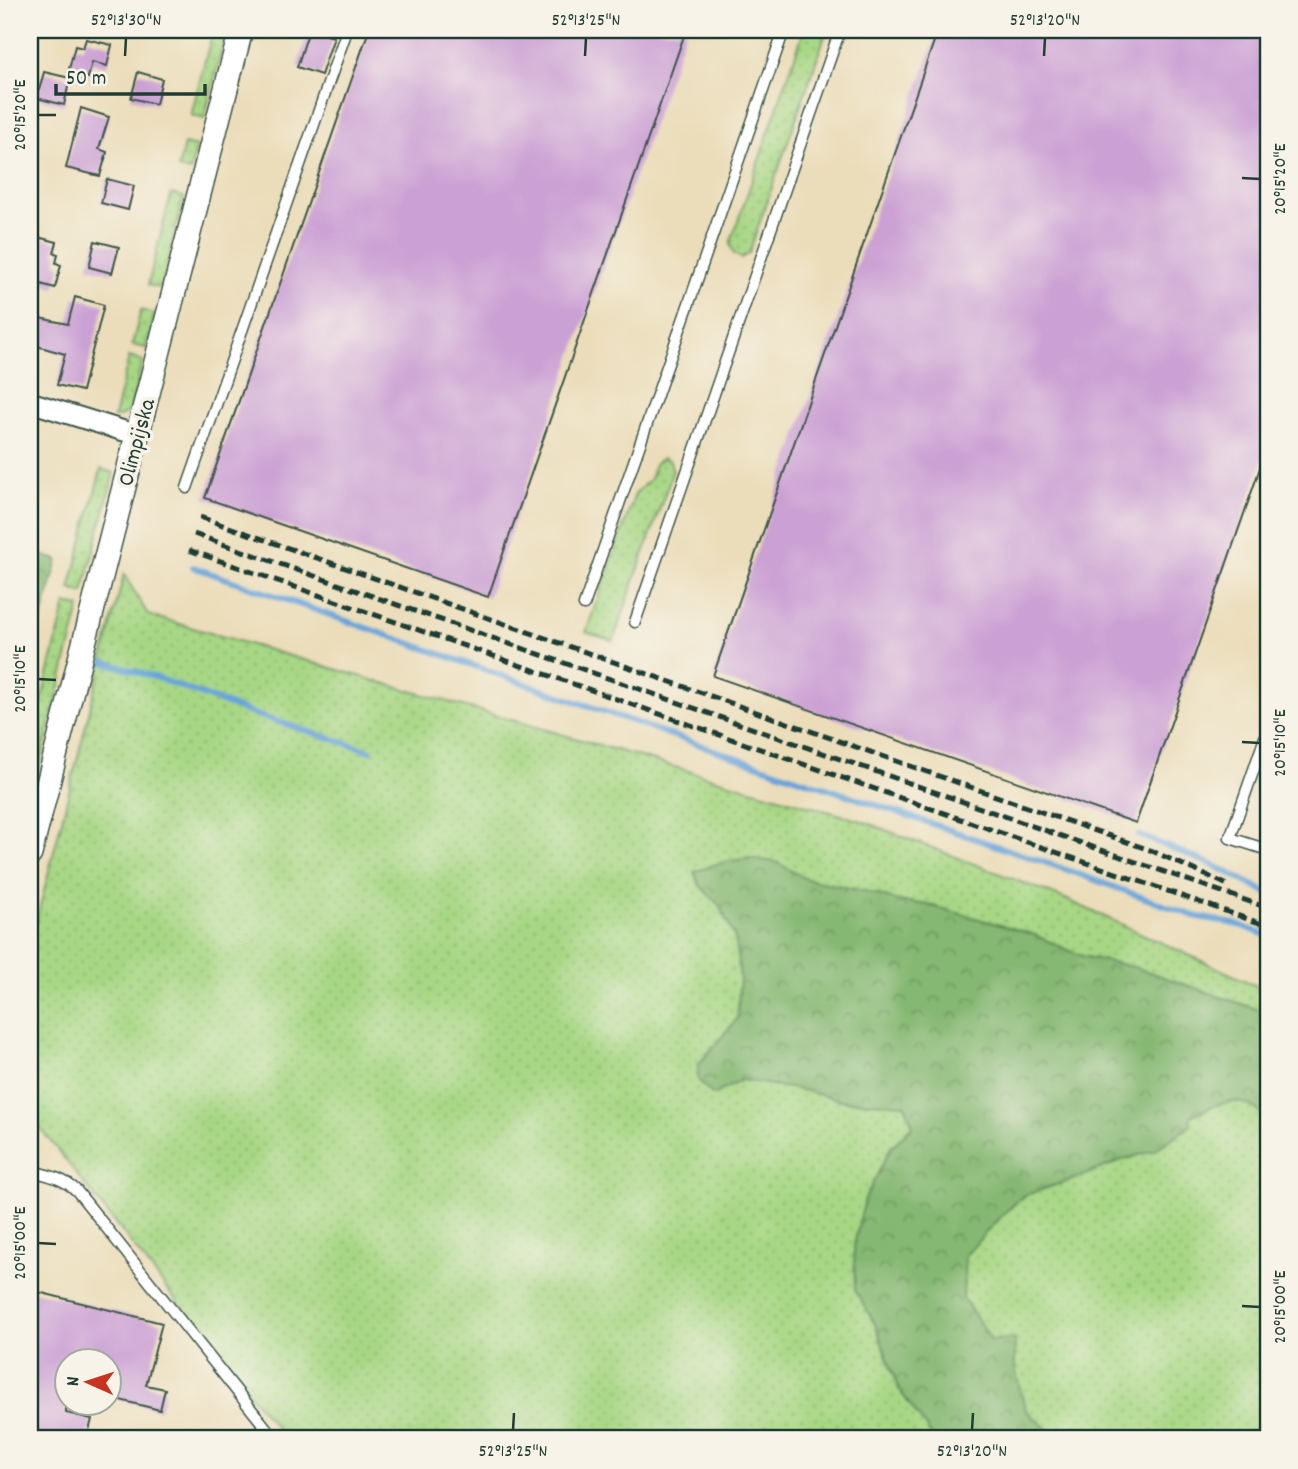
<svg xmlns="http://www.w3.org/2000/svg" width="1298" height="1469" font-family="Dekko,sans-serif">
<style>
.grass{fill:url(#grass-dots);stroke:#638a5c;stroke-width:2}
.forest{fill:url(#forest-crowns);stroke:#527a53;stroke-width:2}
.lines{fill:none;stroke-linecap:round;stroke-linejoin:round}
.stream{stroke:#69a4d9;stroke-width:6}
.building{fill:#cba0d4}
.service-casing{stroke:#3e5548;stroke-width:13}
.minor-casing{stroke:#3e5548;stroke-width:23}
.tertiary-casing{stroke:#3e5548;stroke-width:26}
.service{stroke:#fff;stroke-width:10}
.minor{stroke:#fff;stroke-width:19}
.tertiary{stroke:#fff;stroke-width:23}
.rail{stroke:#1f3d34;stroke-width:5;stroke-dasharray:10 5;stroke-linecap:butt}
.ticks{fill:none;stroke:#1f3d34;stroke-width:2.5}
.labels{text-anchor:middle;stroke-width:7;stroke-linejoin:round;paint-order:stroke}
.street-label{font-size:23px;fill:#1f3d34;stroke:#f7f3e8}
.neatline{fill:none;stroke:#1f3d34;stroke-width:2.5}
.ticks-label{font-size:18px;text-anchor:middle;fill:#1f3d34}
</style>
<defs>
<pattern id="grass-dots" width="8" height="8" patternUnits="userSpaceOnUse" patternTransform="scale(1.75)"><rect width="8" height="8" fill="#a7d784"/><path d="M2 2h.1M6 6h.1" fill="none" stroke="#8fb973" stroke-width="1.8" stroke-linecap="round"/></pattern>
<pattern id="forest-crowns" width="20" height="18" patternUnits="userSpaceOnUse" patternTransform="scale(1.75)"><rect width="20" height="18" fill="#85b872"/><path d="M2 6a3 3 0 1 1 6 0M12 15a3 3 0 1 1 6 0" fill="none" stroke="#6c975e"/></pattern>
</defs>
<rect width="100%" height="100%" fill="#f7f3e8"/>
<filter id="ink" filterUnits="userSpaceOnUse"><feTurbulence type="fractalNoise" baseFrequency=".0143" numOctaves="2"/><feDisplacementMap in="SourceGraphic" scale="14" xChannelSelector="R" yChannelSelector="G"/><feConvolveMatrix kernelMatrix="1 2 1 2 8 2 1 2 1" color-interpolation-filters="sRGB"/></filter>
<filter id="wash" filterUnits="userSpaceOnUse"><feTurbulence type="fractalNoise" baseFrequency=".00686" numOctaves="4" result="noise"/><feDisplacementMap in="SourceGraphic" scale="28" xChannelSelector="R" yChannelSelector="G"/><feGaussianBlur stdDeviation="1.57" result="paint"/><feColorMatrix in="noise" values="0 0 0 0 0 0 0 0 0 0 0 0 0 0 0 0 0 1.4 0 .05"/><feComposite in="paint" operator="in"/></filter>
<g filter="url(#wash)">
<rect width="100%" height="100%" fill="#ebddb9"/>
<g class="grass">
<polygon points="213,30 227,30 204,119 191,115"/>
<polygon points="804,30 827,30 749,253 741,258 734,254 730,244"/>
<polygon points="184,144 197,147 190,171 178,169"/>
<polygon points="171,194 184,197 161,288 148,285"/>
<polygon points="141,310 155,314 146,348 132,345"/>
<polygon points="129,357 143,361 130,410 120,417 114,417"/>
<polygon points="663,458 670,461 673,471 613,641 586,632 635,494 650,479 655,464"/>
<polygon points="101,469 114,473 83,593 70,589"/>
<polygon points="124,574 148,615 862,821 1063,898 1268,991 1268,1439 285,1439 30,1115 30,946"/>
<polygon points="66,604 80,607 30,804 30,746"/>
</g>
<g class="forest">
<polygon points="30,552 58,560 37,636 30,631"/>
<path d="M 749,858 L 776,862 L 806,879 L 865,891 L 898,901 L 929,905 L 1032,934 L 1082,956 L 1134,967 L 1268,1013 L 1268,1121 C 1244,1091 1221,1102 1191,1116 L 1190,1126 L 1155,1150 L 1119,1161 L 1080,1177 L 1023,1196 L 996,1221 L 965,1256 L 963,1298 L 991,1340 L 1015,1339 L 1015,1370 L 1026,1410 L 1058,1439 L 934,1439 L 898,1388 L 876,1326 L 855,1290 L 854,1245 L 865,1199 L 891,1147 L 913,1126 L 905,1104 L 845,1101 L 801,1090 L 742,1080 L 713,1095 L 698,1080 L 698,1065 L 737,1019 L 740,978 L 735,938 L 720,906 L 700,886 L 694,872 L 720,863 Z"/>
</g>
<g class="lines">
<g class="stream">
<polyline points="193,567 691,742 1070,871 1172,908 1194,916 1239,925 1268,936"/>
<polyline points="30,639 34,641"/>
<polyline points="104,662 155,677 253,714 371,751"/>
<polyline points="1139,835 1213,865 1268,893"/>
</g>
</g>
<g id="blocks">
<g class="building">
<polygon points="309,30 334,37 321,75 297,67"/>
<polygon points="369,30 686,30 488,597 205,498"/>
<polygon points="938,30 1268,30 1268,445 1136,823 713,676"/>
<polygon points="86,39 112,45 107,66 92,62 88,78 68,73 75,46 83,48"/>
<polygon points="44,72 70,78 64,105 37,98"/>
<polygon points="138,72 162,79 156,104 131,98"/>
<polygon points="81,108 109,117 99,149 107,152 100,176 66,168"/>
<polygon points="107,179 134,186 128,210 101,203"/>
<polygon points="30,235 57,242 54,253 58,254 56,263 61,265 55,288 37,283 38,279 30,277"/>
<polygon points="95,241 119,247 112,273 89,267"/>
<polygon points="75,297 104,305 82,391 57,385 65,354 30,344 30,316 68,324"/>
<polygon points="30,1290 162,1323 146,1385 165,1389 160,1410 108,1397 108,1361 66,1361 66,1413 92,1419 87,1439 30,1439"/>
</g>
</g>
</g>
<g filter="url(#ink)">
<use href="#blocks" fill-opacity="0" stroke="#3e5548" stroke-width="2"/>
<g class="lines">
<defs>
<g id="service">
<polyline points="187,488 347,30"/>
<polyline points="584,605 784,30"/>
<polyline points="635,622 840,30"/>
<polyline points="1268,729 1230,838 1268,850"/>
<polyline points="1259,755 1268,771"/>
<path d="M 30,1171 C 48,1175 63,1178 77,1191 L 275,1439"/>
</g>
<polyline id="minor" points="30,402 137,435"/>
<polyline id="tertiary" points="30,854 241,30"/>
</defs>
<use href="#service" class="service-casing"/>
<use href="#minor" class="minor-casing"/>
<use href="#tertiary" class="tertiary-casing"/>
<use href="#service" class="service"/>
<use href="#minor" class="minor"/>
<use href="#tertiary" class="tertiary"/>
<g class="rail">
<polyline points="200,517 1150,850 1230,886"/>
<polyline points="194,534 1268,908"/>
<polyline points="189,550 1268,926"/>
</g>
</g>
</g>
<path class="ticks" d="M 125,56 L 126,38M 585,56 L 586,38M 1044,56 L 1045,38M 38,115 L 56,115M 1242,178 L 1260,179M 38,679 L 56,680M 1242,742 L 1260,743M 38,1243 L 56,1244M 1242,1306 L 1260,1307M 513,1430 L 514,1413M 972,1430 L 973,1413"/>
<g class="labels">
<g class="street-label">
<text transform="translate(135 442) rotate(-75)" y="8">Olimpijska</text>
</g>
</g>
<rect width="1298" height="1469" fill="none" stroke="#f7f3e8" stroke-width="77"/>
<g transform="translate(88 1382) rotate(273)"><circle r="33" fill="#f7f3e8" stroke="#a1aaa0" stroke-width="2"/>
<path d="M0-5L12 26L0 18L-12 26Z" fill="#c8321e"/>
<text y="-10" font-size="19" font-weight="bold" text-anchor="middle" fill="#1f3d34">N</text>
</g>
<path d="M56 84v10h149v-10" fill="none" stroke="#1f3d34" stroke-width="3.5"/>
<text x="66" y="84" font-size="21" fill="#1f3d34" stroke="#f7f3e8" stroke-width="5" paint-order="stroke">50 m</text>
<rect x="38" y="38" width="1222" height="1392" class="neatline"/>
<g class="ticks-label">
<text x="126" y="25">52°13'30"N</text>
<text x="586" y="25">52°13'25"N</text>
<text x="1045" y="25">52°13'20"N</text>
<text transform="translate(19 115) rotate(-90)" y="6">20°15'20"E</text>
<text transform="translate(1279 179) rotate(-90)" y="6">20°15'20"E</text>
<text transform="translate(19 679) rotate(-90)" y="6">20°15'10"E</text>
<text transform="translate(1279 743) rotate(-90)" y="6">20°15'10"E</text>
<text transform="translate(19 1243) rotate(-90)" y="6">20°15'00"E</text>
<text transform="translate(1279 1307) rotate(-90)" y="6">20°15'00"E</text>
<text x="513" y="1456">52°13'25"N</text>
<text x="972" y="1456">52°13'20"N</text>
</g>
</svg>
